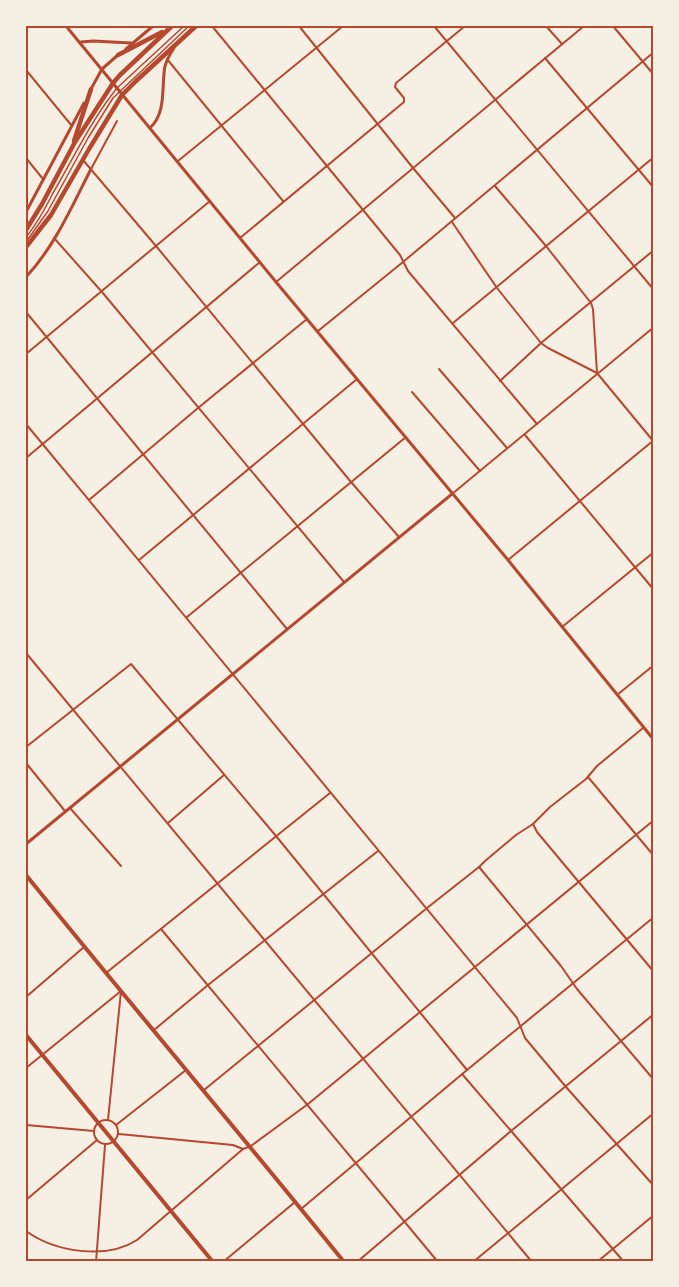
<svg xmlns="http://www.w3.org/2000/svg" width="679" height="1287" font-family="'Open Sans',sans-serif">
<style>
.lines{fill:none;stroke-linecap:round;stroke-linejoin:round}
.service{stroke:#b5482f;stroke-width:1.5}
.minor{stroke:#b5482f;stroke-width:2}
.tertiary{stroke:#b5482f;stroke-width:3}
.primary{stroke:#b5482f;stroke-width:4}
.trunk{stroke:#b5482f;stroke-width:4.5}
.neatline{fill:none;stroke:#b5482f;stroke-width:2}
</style>
<rect width="100%" height="100%" fill="#f6efe4"/>
<g class="lines">
<g class="service">
<path d="M 26,237 C 37,224 45,209 53,193 C 73,159 92,119 117,88 L 184,26"/>
<polyline points="26,242 48,211 88,138 113,98 189,26"/>
</g>
<g class="minor">
<polyline points="212,26 400,255 408,271 537,424"/>
<polyline points="299,26 413,168 455,218"/>
<polyline points="434,26 654,290"/>
<polyline points="546,26 562,44"/>
<polyline points="613,26 654,75"/>
<polyline points="545,58 654,188"/>
<polyline points="167,59 283,201"/>
<polyline points="26,70 72,126"/>
<polyline points="26,158 43,179"/>
<polyline points="83,160 156,246 351,482 399,537"/>
<polyline points="178,161 343,26"/>
<polyline points="91,169 117,121"/>
<polyline points="495,186 546,246 591,303 593,309 597,373"/>
<polyline points="452,222 497,288 541,343 548,348 597,373 654,442"/>
<polyline points="54,238 102,292 344,582"/>
<polyline points="240,238 404,102 404,98 395,87 396,83 465,26"/>
<polyline points="276,282 584,26"/>
<polyline points="26,312 287,629"/>
<polyline points="453,323 654,157"/>
<polyline points="318,331 403,262 654,52"/>
<polyline points="26,354 210,201"/>
<polyline points="439,369 507,448"/>
<polyline points="500,381 541,343 654,250"/>
<polyline points="412,392 480,471"/>
<polyline points="26,424 517,1018 525,1038 566,1087 654,1186"/>
<polyline points="525,435 654,590"/>
<polyline points="26,458 260,262"/>
<polyline points="452,494 654,327"/>
<polyline points="89,500 198,408 307,319"/>
<polyline points="139,560 357,379"/>
<polyline points="508,560 654,440"/>
<polyline points="187,617 406,437"/>
<polyline points="562,627 654,552"/>
<polyline points="26,653 532,1262"/>
<polyline points="617,695 654,665"/>
<polyline points="26,747 131,664 276,836 467,1070"/>
<polyline points="26,763 65,811"/>
<polyline points="588,777 654,856"/>
<polyline points="70,808 121,866"/>
<polyline points="168,823 224,775"/>
<polyline points="533,824 537,832 654,972"/>
<polyline points="479,867 561,966 577,989 654,1080"/>
<polyline points="161,929 438,1262"/>
<polyline points="106,973 330,793"/>
<polyline points="26,997 84,947"/>
<polyline points="154,1030 208,985 378,851"/>
<polyline points="26,1068 121,991"/>
<polyline points="462,1074 624,1262"/>
<polyline points="204,1090 427,908 479,867 485,861 516,835 533,824 550,807 586,779 597,766 643,728"/>
<circle cx="106" cy="1132" r="12"/>
<polyline points="108,1120 121,991"/>
<polyline points="26,1125 94,1131"/>
<polyline points="116,1125 186,1070"/>
<polyline points="119,1134 233,1145 243,1149"/>
<polyline points="26,1200 97,1140"/>
<polyline points="301,1209 467,1070 654,917"/>
<path d="M 26,1231 C 55,1252 106,1260 137,1240 L 243,1149 L 251,1146 L 308,1104 L 654,820"/>
<polyline points="96,1262 105,1145"/>
<polyline points="223,1262 295,1202"/>
<polyline points="357,1262 511,1131 654,1014"/>
<polyline points="473,1262 654,1113"/>
<polyline points="597,1262 654,1215"/>
</g>
<g class="tertiary">
<polyline points="66,26 276,282 508,560 654,740"/>
<polyline points="81,42 93,41 131,43"/>
<polyline points="126,49 153,26"/>
<polyline points="91,89 102,69 118,55"/>
<path d="M 150,128 C 167,112 161,87 165,66 C 167,59 170,54 174,48"/>
<polyline points="26,212 84,103"/>
<path d="M 26,277 C 55,246 72,206 91,169"/>
<polyline points="26,844 452,494"/>
</g>
<g class="primary">
<path d="M 26,875 C 131,1005 239,1132 344,1262"/>
<polyline points="26,1035 213,1262"/>
</g>
<g class="trunk">
<polyline points="118,55 162,32"/>
<polyline points="74,141 91,89"/>
<polyline points="26,230 42,204 75,142 113,83 120,75 172,26"/>
<polyline points="26,247 51,215 89,149 122,95 136,81 196,26"/>
</g>
</g>
<rect width="679" height="1287" fill="none" stroke="#f6efe4" stroke-width="54"/>
<rect x="27" y="27" width="625" height="1233" class="neatline"/>
</svg>
